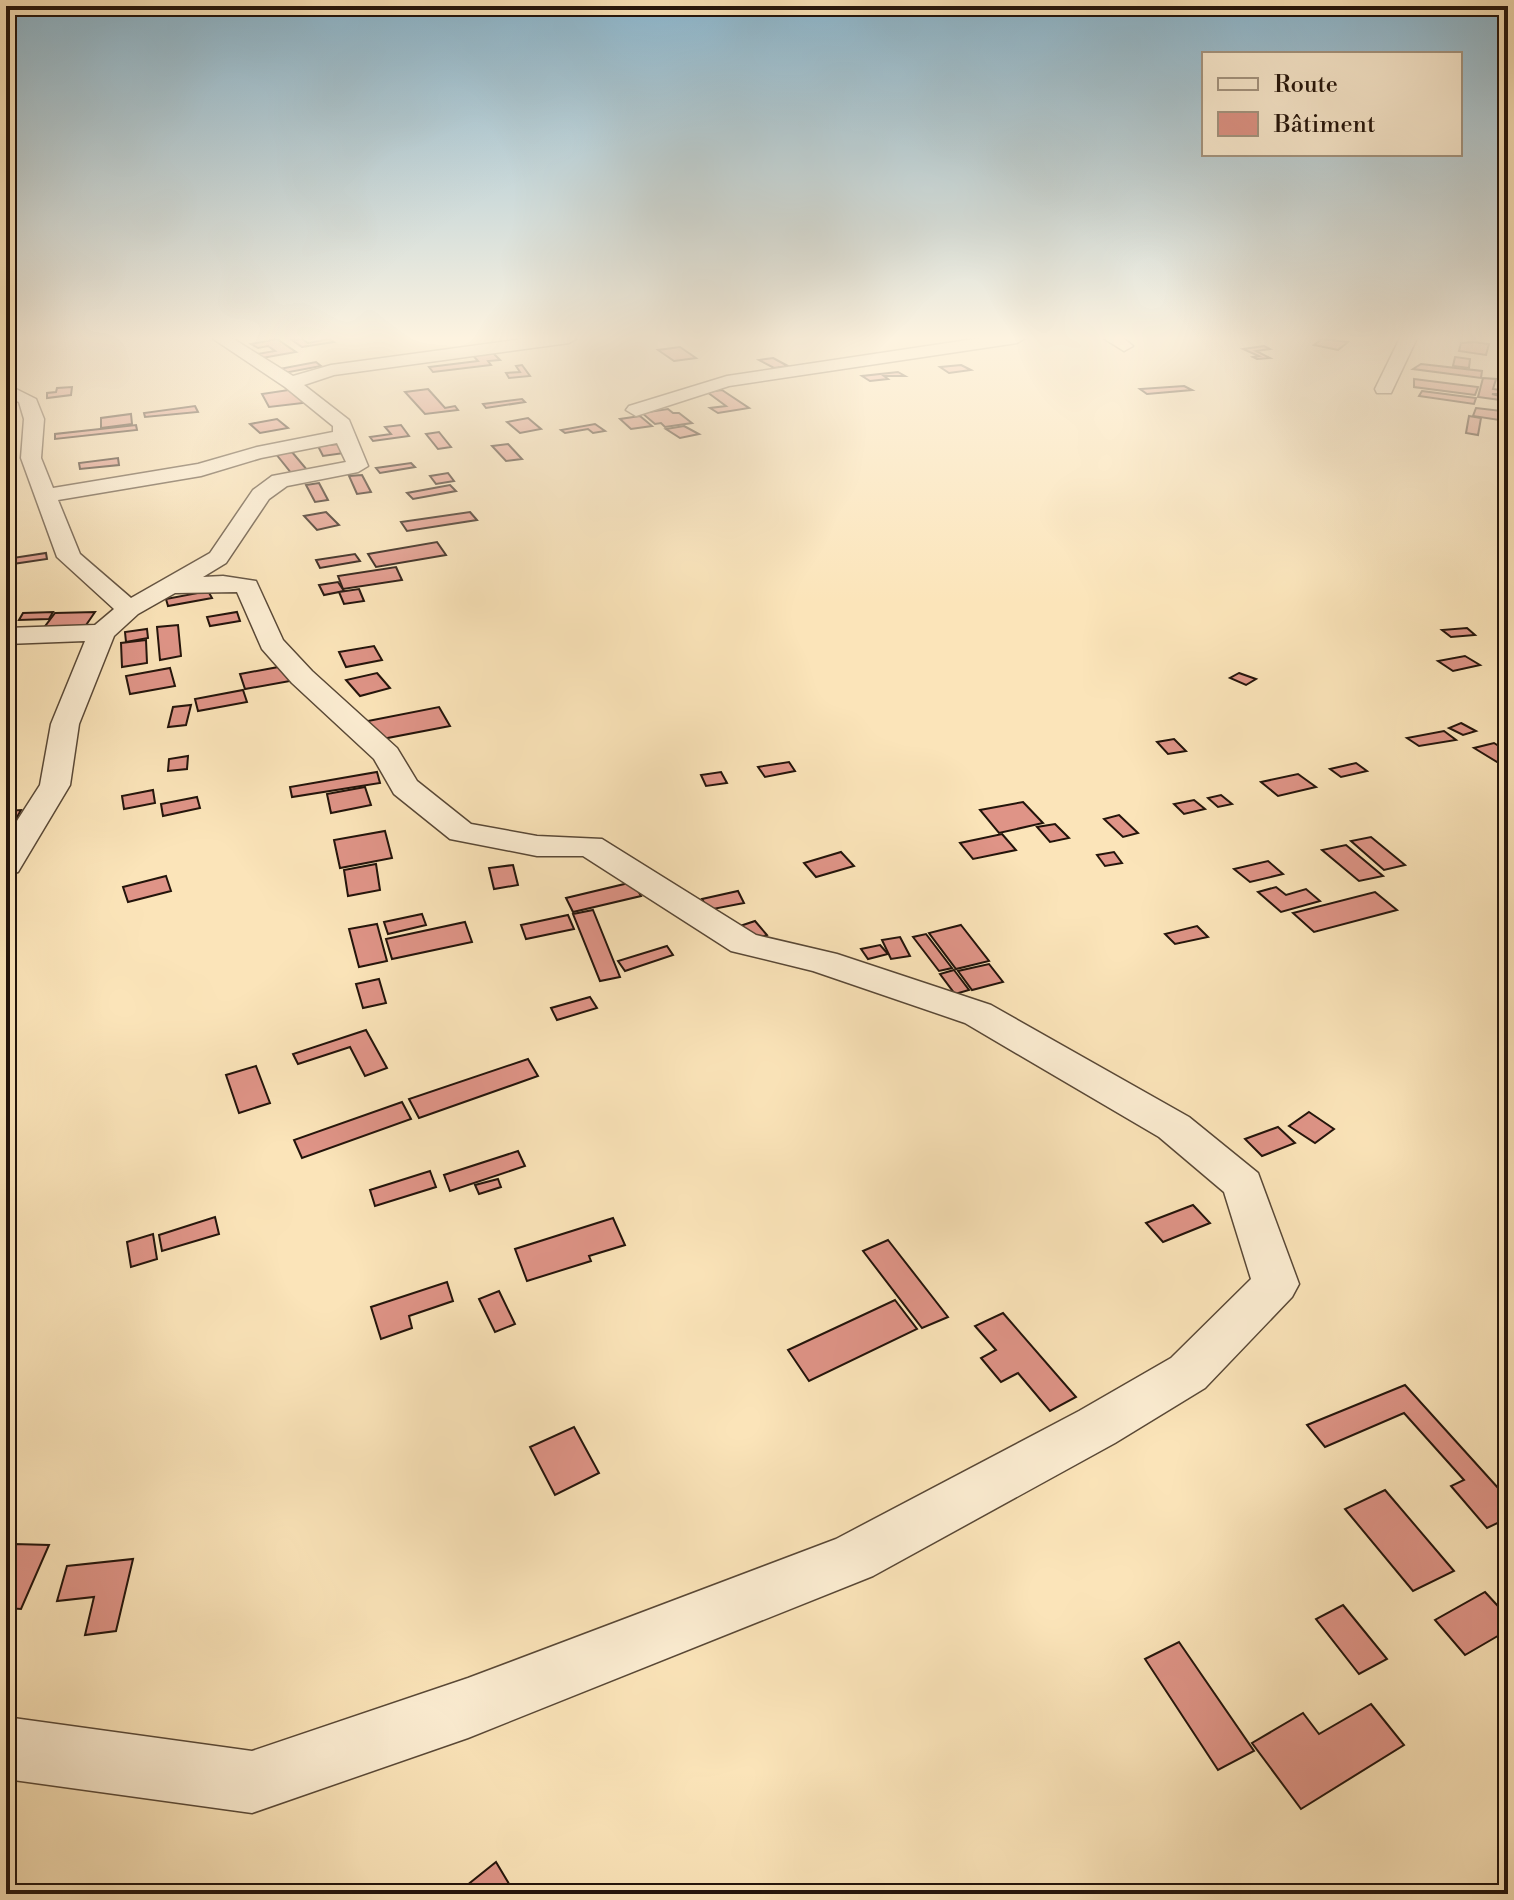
<svg xmlns="http://www.w3.org/2000/svg" width="1514" height="1900" font-family="'Libre Bodoni',serif">
<style>
.building{fill:#df9487;stroke:#23140b;stroke-width:2}
.lines{fill:none;stroke-linecap:round;stroke-linejoin:round}
.minor-casing{stroke:#594836;stroke-width:3}
.minor{fill:#fcedd2;fill-rule:evenodd}
</style>
<rect width="100%" height="100%" fill="#fbe4b9"/>
<filter id="stains"><feTurbulence type="fractalNoise" baseFrequency=".0025" numOctaves="4"/><feColorMatrix values="0 0 0 0 .2 0 0 0 0 .09 0 0 0 0 .02 0 0 0 .5 -.17"/></filter>
<radialGradient id="worn" r=".72"><stop offset=".6" stop-color="#630" stop-opacity="0"/><stop offset="1" stop-color="#630" stop-opacity=".3"/></radialGradient>
<g class="building">
<polygon points="277,339 296,352 262,358 257,354 275,351 268,346 258,348 251,344"/>
<polygon points="302,339 308,343 329,339 334,342 302,347 292,340"/>
<polygon points="1322,339 1348,342 1338,350 1314,345"/>
<polygon points="1474,342 1489,344 1486,355 1459,351 1461,343"/>
<polygon points="1264,346 1270,349 1256,351 1270,358 1257,359 1253,357 1259,356 1243,349"/>
<polygon points="680,347 696,358 674,361 658,350"/>
<polygon points="491,351 500,360 488,361 491,365 433,372 429,367 478,361 471,353"/>
<polygon points="1455,357 1470,359 1469,368 1453,366"/>
<polygon points="773,358 788,366 774,368 759,360"/>
<polygon points="316,362 321,366 284,373 279,369"/>
<polygon points="1421,364 1482,371 1481,378 1413,369"/>
<polygon points="522,365 530,376 509,378 506,373 520,372 516,366"/>
<polygon points="961,365 971,370 949,373 940,367"/>
<polygon points="898,372 905,376 884,376 888,379 870,381 862,376"/>
<polygon points="1483,378 1496,379 1493,389 1506,391 1505,394 1492,394 1508,398 1508,401 1478,397"/>
<polygon points="1414,379 1478,387 1475,395 1414,387"/>
<polygon points="1184,386 1192,390 1147,394 1140,389"/>
<polygon points="72,387 71,395 47,398 47,393 56,392 57,388"/>
<polygon points="295,389 303,403 269,407 262,394"/>
<polygon points="428,389 445,408 455,406 458,410 425,414 405,392"/>
<polygon points="722,390 749,408 718,413 710,408 726,406 707,392"/>
<polygon points="1422,391 1476,398 1474,404 1419,396"/>
<polygon points="522,399 525,402 486,408 483,404"/>
<polygon points="195,406 198,412 145,417 144,413"/>
<polygon points="1476,408 1502,411 1499,420 1473,416"/>
<polygon points="668,409 673,413 679,413 692,423 665,427 661,423 655,424 642,413"/>
<polygon points="131,414 132,424 101,428 101,418"/>
<polygon points="640,416 652,426 631,429 620,419"/>
<polygon points="1469,416 1481,418 1478,435 1466,433"/>
<polygon points="528,418 541,429 520,433 507,422"/>
<polygon points="277,419 288,428 260,433 250,424"/>
<polygon points="595,424 605,431 593,433 588,429 565,433 561,430"/>
<polygon points="136,425 137,430 55,439 55,434"/>
<polygon points="401,425 409,436 373,441 370,437 391,434 385,427"/>
<polygon points="684,426 699,434 680,438 666,429"/>
<polygon points="439,432 451,447 438,449 426,434"/>
<polygon points="338,444 344,453 323,456 318,446"/>
<polygon points="508,444 522,459 506,461 492,446"/>
<polygon points="292,452 308,471 292,474 276,454"/>
<polygon points="118,458 119,465 80,469 79,463"/>
<polygon points="411,463 415,467 380,473 376,468"/>
<polygon points="448,473 454,481 436,484 430,476"/>
<polygon points="362,475 371,492 357,494 349,476"/>
<polygon points="319,483 328,500 315,502 306,485"/>
<polygon points="450,485 456,491 413,499 407,493"/>
<polygon points="326,512 339,525 317,530 304,516"/>
<polygon points="470,512 477,520 407,531 401,522"/>
<polygon points="437,542 446,555 376,567 368,554"/>
<polygon points="46,553 47,559 6,565 6,559"/>
<polygon points="355,554 360,561 320,568 316,560"/>
<polygon points="396,567 402,580 343,589 338,576"/>
<polygon points="338,582 344,591 324,595 319,585"/>
<polygon points="359,589 364,601 344,604 339,592"/>
<polygon points="208,591 212,598 168,606 166,599"/>
<polygon points="53,612 49,619 19,620 23,613"/>
<polygon points="95,612 84,628 43,629 55,613"/>
<polygon points="237,612 240,621 210,626 207,617"/>
<polygon points="178,625 181,656 160,660 157,627"/>
<polygon points="1467,628 1475,635 1451,637 1442,630"/>
<polygon points="147,629 148,638 126,642 125,632"/>
<polygon points="146,640 147,663 122,667 121,643"/>
<polygon points="374,646 382,660 346,667 339,652"/>
<polygon points="1465,656 1480,665 1453,671 1438,661"/>
<polygon points="284,666 290,681 245,689 240,674"/>
<polygon points="170,668 175,686 130,694 126,676"/>
<polygon points="377,673 390,688 360,696 346,680"/>
<polygon points="1239,673 1256,679 1246,685 1230,678"/>
<polygon points="243,690 247,702 198,711 195,699"/>
<polygon points="191,705 186,725 168,727 173,707"/>
<polygon points="439,707 450,726 377,740 368,721"/>
<polygon points="1461,723 1476,731 1463,735 1449,728"/>
<polygon points="1444,731 1456,740 1419,746 1407,738"/>
<polygon points="1174,739 1186,751 1168,754 1157,742"/>
<polygon points="1494,743 1508,752 1508,764 1502,765 1474,748"/>
<polygon points="188,756 187,769 168,771 169,759"/>
<polygon points="789,762 795,771 765,777 758,767"/>
<polygon points="1356,763 1367,771 1341,777 1330,769"/>
<polygon points="377,772 380,783 292,797 290,787"/>
<polygon points="721,772 727,783 706,786 701,775"/>
<polygon points="1298,774 1316,787 1278,796 1261,782"/>
<polygon points="365,787 371,805 331,813 327,794"/>
<polygon points="153,790 155,803 124,809 122,796"/>
<polygon points="1221,795 1232,804 1218,807 1208,798"/>
<polygon points="197,797 200,808 163,816 161,804"/>
<polygon points="1194,800 1205,809 1184,814 1174,804"/>
<polygon points="1023,802 1043,823 999,833 980,810"/>
<polygon points="21,810 11,828 6,829 6,811"/>
<polygon points="1119,815 1138,833 1123,837 1104,819"/>
<polygon points="1055,824 1069,838 1050,842 1037,827"/>
<polygon points="385,831 392,858 340,868 334,840"/>
<polygon points="1002,834 1016,850 973,859 960,843"/>
<polygon points="1371,837 1405,865 1384,870 1351,841"/>
<polygon points="1346,845 1383,876 1359,881 1322,850"/>
<polygon points="841,852 854,866 816,877 804,863"/>
<polygon points="1114,852 1122,863 1105,866 1097,855"/>
<polygon points="1268,861 1283,874 1250,882 1234,869"/>
<polygon points="376,864 380,890 348,896 344,870"/>
<polygon points="513,865 518,885 494,889 489,868"/>
<polygon points="166,876 171,891 128,902 123,887"/>
<polygon points="633,882 641,896 573,912 566,898"/>
<polygon points="1276,887 1286,895 1306,889 1320,901 1281,912 1258,892"/>
<polygon points="738,891 744,903 708,910 702,899"/>
<polygon points="1375,892 1397,910 1314,932 1293,913"/>
<polygon points="593,910 620,977 600,981 573,914"/>
<polygon points="422,914 426,925 388,934 384,922"/>
<polygon points="568,915 574,929 526,939 521,925"/>
<polygon points="755,921 767,935 750,941 737,927"/>
<polygon points="465,922 472,942 392,959 386,939"/>
<polygon points="377,924 387,961 359,967 349,929"/>
<polygon points="961,925 989,961 956,969 929,933"/>
<polygon points="1197,926 1208,937 1175,944 1165,934"/>
<polygon points="926,934 952,968 939,971 913,937"/>
<polygon points="900,937 910,956 891,959 882,940"/>
<polygon points="880,945 888,954 868,959 861,949"/>
<polygon points="667,946 673,955 625,971 618,961"/>
<polygon points="989,964 1003,982 972,990 958,971"/>
<polygon points="954,970 969,990 955,994 940,974"/>
<polygon points="379,979 386,1003 363,1008 356,984"/>
<polygon points="590,997 597,1008 557,1020 551,1008"/>
<polygon points="366,1030 387,1068 365,1076 350,1047 298,1064 293,1054"/>
<polygon points="528,1059 538,1076 419,1118 409,1099"/>
<polygon points="256,1066 270,1103 239,1113 226,1075"/>
<polygon points="402,1102 411,1119 302,1158 294,1140"/>
<polygon points="1309,1112 1334,1129 1315,1143 1289,1126"/>
<polygon points="1278,1127 1295,1143 1262,1156 1245,1139"/>
<polygon points="518,1151 525,1166 450,1191 444,1175"/>
<polygon points="430,1171 436,1187 375,1206 370,1190"/>
<polygon points="498,1179 501,1187 479,1194 475,1185"/>
<polygon points="1193,1205 1210,1223 1163,1242 1146,1223"/>
<polygon points="215,1217 219,1234 162,1251 159,1235"/>
<polygon points="613,1218 625,1245 589,1256 591,1261 527,1281 515,1249"/>
<polygon points="153,1234 157,1259 131,1267 127,1242"/>
<polygon points="888,1240 948,1317 922,1328 863,1251"/>
<polygon points="447,1282 453,1301 409,1316 412,1328 381,1339 371,1307"/>
<polygon points="499,1291 515,1324 495,1332 479,1299"/>
<polygon points="895,1300 917,1329 809,1381 788,1350"/>
<polygon points="1003,1313 1076,1397 1050,1411 1018,1373 1001,1382 981,1358 996,1350 975,1326"/>
<polygon points="1405,1385 1508,1499 1508,1518 1487,1528 1451,1486 1464,1480 1404,1413 1325,1447 1307,1425"/>
<polygon points="574,1427 599,1473 555,1495 530,1447"/>
<polygon points="1385,1490 1454,1571 1413,1591 1345,1509"/>
<polygon points="14,1544 49,1545 21,1609 6,1608 6,1562"/>
<polygon points="133,1559 116,1631 85,1635 94,1597 57,1601 67,1566"/>
<polygon points="1485,1592 1508,1617 1508,1630 1465,1655 1435,1620"/>
<polygon points="1343,1605 1387,1659 1359,1674 1316,1619"/>
<polygon points="1179,1642 1254,1751 1218,1770 1145,1659"/>
<polygon points="1371,1704 1404,1745 1301,1809 1252,1743 1303,1713 1319,1734"/>
<polygon points="496,1862 515,1894 456,1894"/>
</g>
<g class="lines">
<defs>
<g id="minor">
<path d="M 212,338 L 232,338 L 293,376 L 331,365 L 530,338 L 577,338 L 569,343 L 334,375 L 304,385 L 349,420 L 368,466 L 358,472 L 287,486 L 269,499 L 226,563 L 203,577 L 223,576 L 256,581 L 283,640 L 312,671 L 397,748 L 417,781 L 471,824 L 537,836 L 602,839 L 756,935 L 837,954 L 991,1005 L 1189,1117 L 1258,1173 L 1299,1284 L 1292,1297 L 1205,1388 L 1115,1443 L 873,1576 L 468,1738 L 252,1813 L 6,1779 L 6,1717 L 252,1751 L 468,1678 L 836,1539 L 1079,1411 L 1171,1358 L 1251,1279 L 1224,1192 L 1159,1137 L 965,1023 L 813,971 L 731,951 L 583,856 L 537,856 L 450,839 L 394,794 L 374,759 L 292,683 L 262,649 L 237,592 L 175,593 L 138,614 L 114,636 L 79,724 L 70,785 L 18,872 L 6,875 L 6,838 L 40,785 L 51,724 L 85,641 L 6,644 L 6,628 L 95,625 L 114,609 L 57,557 L 21,458 L 24,419 L 19,402 L 6,397 L 6,384 L 36,399 L 44,419 L 41,458 L 53,488 L 198,464 L 257,447 L 333,432 L 333,426 L 285,387 ZM 337,443 L 346,462 L 272,476 L 253,490 L 210,553 L 131,598 L 80,554 L 58,500 L 201,476 L 261,458 Z"/>
<polygon points="981,338 1025,338 1017,343 729,386 636,416 626,410 629,406 727,376"/>
<polygon points="1103,338 1123,338 1133,346 1124,351"/>
<polygon points="1400,338 1417,338 1391,393 1377,393 1375,389"/>
</g>
</defs>
<use href="#minor" class="minor-casing"/>
<use href="#minor" class="minor"/>
</g>
<linearGradient id="sky" x2="0" y2="1"><stop stop-color="#8bb8d1"/><stop offset="0.56" stop-color="#fdf3e0"/><stop offset="1" stop-color="#fdf3e0" stop-opacity="0"/></linearGradient>
<rect width="1514" height="604" fill="url(#sky)"/>
<rect width="1514" height="1900" fill="none" stroke="#fbe4b9" stroke-width="32"/>
<rect x="8" y="8" width="1498" height="1884" fill="none" stroke="#23140b" stroke-width="4"/>
<rect x="16" y="16" width="1482" height="1868" fill="none" stroke="#23140b" stroke-width="2"/>
<rect x="1202" y="52" width="260" height="104" fill="#fcedd2" stroke="#a59682" stroke-width="2"/>
<rect x="1218" y="78" width="40" height="12" fill="#fcedd2" stroke="#a59682" stroke-width="2"/>
<text x="1274" y="92" font-size="24" fill="#23140b">Route</text>
<rect x="1218" y="112" width="40" height="24" fill="#df9487" stroke="#a59682" stroke-width="2"/>
<text x="1274" y="132" font-size="24" fill="#23140b">Bâtiment</text>
<rect width="100%" height="100%" filter="url(#stains)"/>
<rect width="100%" height="100%" fill="url(#worn)"/>
</svg>
